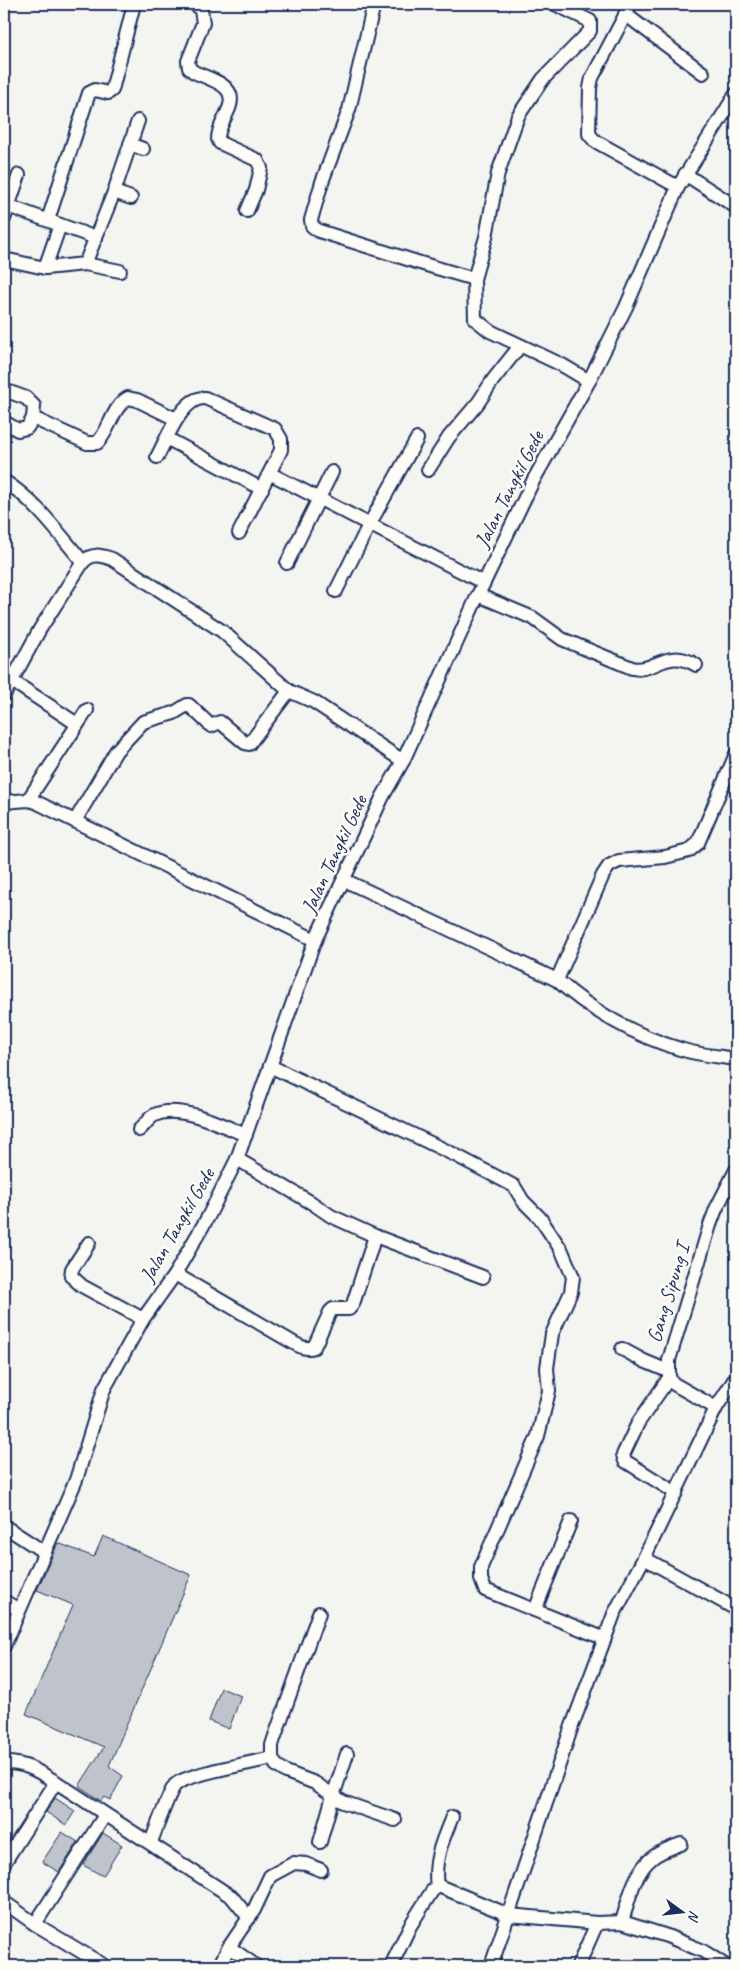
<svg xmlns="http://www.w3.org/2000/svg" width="740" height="1970" font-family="Caveat,sans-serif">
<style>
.building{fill:#bfc3cc;stroke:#1b2f5e}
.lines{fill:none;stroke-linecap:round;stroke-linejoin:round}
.street-casing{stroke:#1b2f5e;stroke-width:16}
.street{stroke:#fdfcf7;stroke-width:12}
.labels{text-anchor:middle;stroke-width:5;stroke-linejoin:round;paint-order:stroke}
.street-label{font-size:21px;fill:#1b2f5e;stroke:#fdfcf7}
</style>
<rect width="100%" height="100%" fill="#f4f4f1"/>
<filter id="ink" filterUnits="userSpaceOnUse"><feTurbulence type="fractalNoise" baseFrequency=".02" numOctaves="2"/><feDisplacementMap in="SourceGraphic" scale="10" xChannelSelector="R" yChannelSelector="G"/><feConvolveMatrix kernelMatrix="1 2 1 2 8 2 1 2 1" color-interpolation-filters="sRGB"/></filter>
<g filter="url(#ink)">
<g class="building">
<polygon points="103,1536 191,1575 109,1766 123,1776 110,1800 104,1797 101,1801 79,1786 104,1747 26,1714 73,1605 37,1590 58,1543 94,1557"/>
<polygon points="221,1688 241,1696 229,1729 209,1721"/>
<polygon points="55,1798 75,1811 66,1825 46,1812"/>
<polygon points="62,1832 78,1842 59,1872 42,1862"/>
<polygon points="103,1833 122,1845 103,1876 83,1865"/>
</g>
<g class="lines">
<defs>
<g id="street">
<path d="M 195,4 L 201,10 L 203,23 L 188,61 L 189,68 L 194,72 C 214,81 241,86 227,113 C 223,122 218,129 218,139 L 220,143 L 257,160 L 261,168 L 256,190 L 247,211"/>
<polyline points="374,4 349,110 322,182 311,220 312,226 319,231 420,263 474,279 475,319 490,331 562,365 589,381"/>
<polyline points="631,4 592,78 590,88 589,134 595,141 678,187"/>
<polyline points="625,14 703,73"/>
<polyline points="130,144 143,149"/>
<polyline points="685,174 736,207"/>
<polyline points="114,192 131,198"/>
<polyline points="8,206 96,238"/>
<polyline points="4,219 19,175"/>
<polyline points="48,220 89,93 95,90 108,93 112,90 134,4"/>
<polyline points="4,259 45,268 85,264 120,271"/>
<polyline points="85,264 114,192 138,121"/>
<polyline points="45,268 60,225"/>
<polyline points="474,279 486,237 498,173 518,116 543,79 590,31 590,21 555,4"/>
<polyline points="4,390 26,398 34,406 33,418 27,428 18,430 4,422"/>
<path d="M 33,418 L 87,443 L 97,443 C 110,431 112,407 128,398 L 137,400 L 176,419"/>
<polyline points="168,439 262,489"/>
<path d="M 157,457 C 166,441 182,396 205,398 L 275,429 L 281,439 L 281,450 L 239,533"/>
<polyline points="428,470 449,437 478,403 493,380 520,346"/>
<polyline points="271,474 484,583"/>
<path d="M 4,481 C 35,500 59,534 83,562"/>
<polyline points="287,563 332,472"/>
<polyline points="336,591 369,525 417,439"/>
<path d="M 478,595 L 533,618 L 562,639 L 632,668 C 655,673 667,647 696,665"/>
<polyline points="12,681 77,724"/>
<path d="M 4,695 L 40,629 L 83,562 C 92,553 100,555 112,559 L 222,631 L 289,691"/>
<polyline points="28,800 87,710"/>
<polyline points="4,802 28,800 36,802 315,940"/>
<polyline points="75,821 116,751 143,722 174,713 187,705 189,705 211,726 220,722 245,743 249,744 289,691 314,702 403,761"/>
<path d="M 344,880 L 557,980 C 591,1011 636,1036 680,1049 C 698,1055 717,1056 736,1059"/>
<polyline points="557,980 603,875 609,866 619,861 665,857 689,851 698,843 736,754"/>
<polyline points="270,1066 455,1155 514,1186 523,1201 540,1218 562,1251 573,1277 571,1292 552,1334 547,1368 549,1391 538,1436 481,1567 481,1579 485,1590 603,1638"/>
<path d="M 139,1130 C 144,1126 148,1119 153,1116 C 177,1102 223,1126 246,1135"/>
<polyline points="237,1159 312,1203 331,1216 375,1236 483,1277"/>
<polyline points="89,1243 72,1269 71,1276 82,1286 143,1319"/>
<path d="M 175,1274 L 285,1338 C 294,1343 304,1351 314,1347 L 330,1312 L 333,1309 L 349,1309 L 353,1304 L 375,1236"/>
<polyline points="622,1349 644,1361 668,1371"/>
<polyline points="669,1378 638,1423 623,1455 625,1461 676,1493"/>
<polyline points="716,1408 674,1384 669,1378 669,1360 710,1225 716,1209 736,1170"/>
<polyline points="4,1526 44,1552"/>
<polyline points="644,1558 736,1609"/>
<polyline points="4,1601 19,1610"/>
<polyline points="535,1610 571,1521"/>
<polyline points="4,1646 76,1480 104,1389 143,1319 175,1274 208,1217 237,1159 315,940 383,796 403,761 478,595 533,481 589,381 626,307 678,187 736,94"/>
<polyline points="272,1758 276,1765 286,1772 315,1783 343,1802 395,1820"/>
<path d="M 4,1763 C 25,1762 39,1772 56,1782 L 232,1897 L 249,1918"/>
<path d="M 151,1842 C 155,1832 169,1792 175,1785 C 188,1773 253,1763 272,1758 L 272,1745 L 275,1736 L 319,1613"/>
<polyline points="320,1842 333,1796 347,1754"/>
<polyline points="4,1863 56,1782"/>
<path d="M 437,1887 C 433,1861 442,1841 452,1817"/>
<polyline points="4,1902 35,1924 105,1966"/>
<path d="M 622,1922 C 628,1902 634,1872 652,1858 C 660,1851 671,1848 681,1844"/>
<polyline points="35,1924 105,1815"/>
<polyline points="229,1947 256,1966"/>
<polyline points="219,1966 229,1947 254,1910 270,1876 294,1863 306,1864 321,1870"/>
<polyline points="391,1966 410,1926 432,1891 437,1887 441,1887 509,1915 597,1923 622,1922 667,1936 703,1951 726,1966"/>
<polyline points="491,1966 572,1726 614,1614 644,1558 716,1408 736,1377"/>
<polyline points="578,1966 597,1923"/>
</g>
</defs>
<use href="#street" class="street-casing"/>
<use href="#street" class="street"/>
</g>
</g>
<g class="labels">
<g class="street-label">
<text transform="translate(509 489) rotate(-63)" y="7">Jalan Tangkil Gede</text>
<text transform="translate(334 854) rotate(-65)" y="7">Jalan Tangkil Gede</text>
<text transform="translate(177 1225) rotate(-60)" y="7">Jalan Tangkil Gede</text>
<text transform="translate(668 1293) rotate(-73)" y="7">Gang Sipung I</text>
</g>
</g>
<rect width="740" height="1970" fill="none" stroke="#fdfcf7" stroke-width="20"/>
<rect x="10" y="10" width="720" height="1950" fill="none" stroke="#1b2f5e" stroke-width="2" filter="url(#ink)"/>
<g transform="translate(682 1912) rotate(105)" stroke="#fdfcf7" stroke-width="4" paint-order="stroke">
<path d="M0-4L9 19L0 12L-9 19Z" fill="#1b2f5e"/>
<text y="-8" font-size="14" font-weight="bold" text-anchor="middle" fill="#1b2f5e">N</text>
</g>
</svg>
